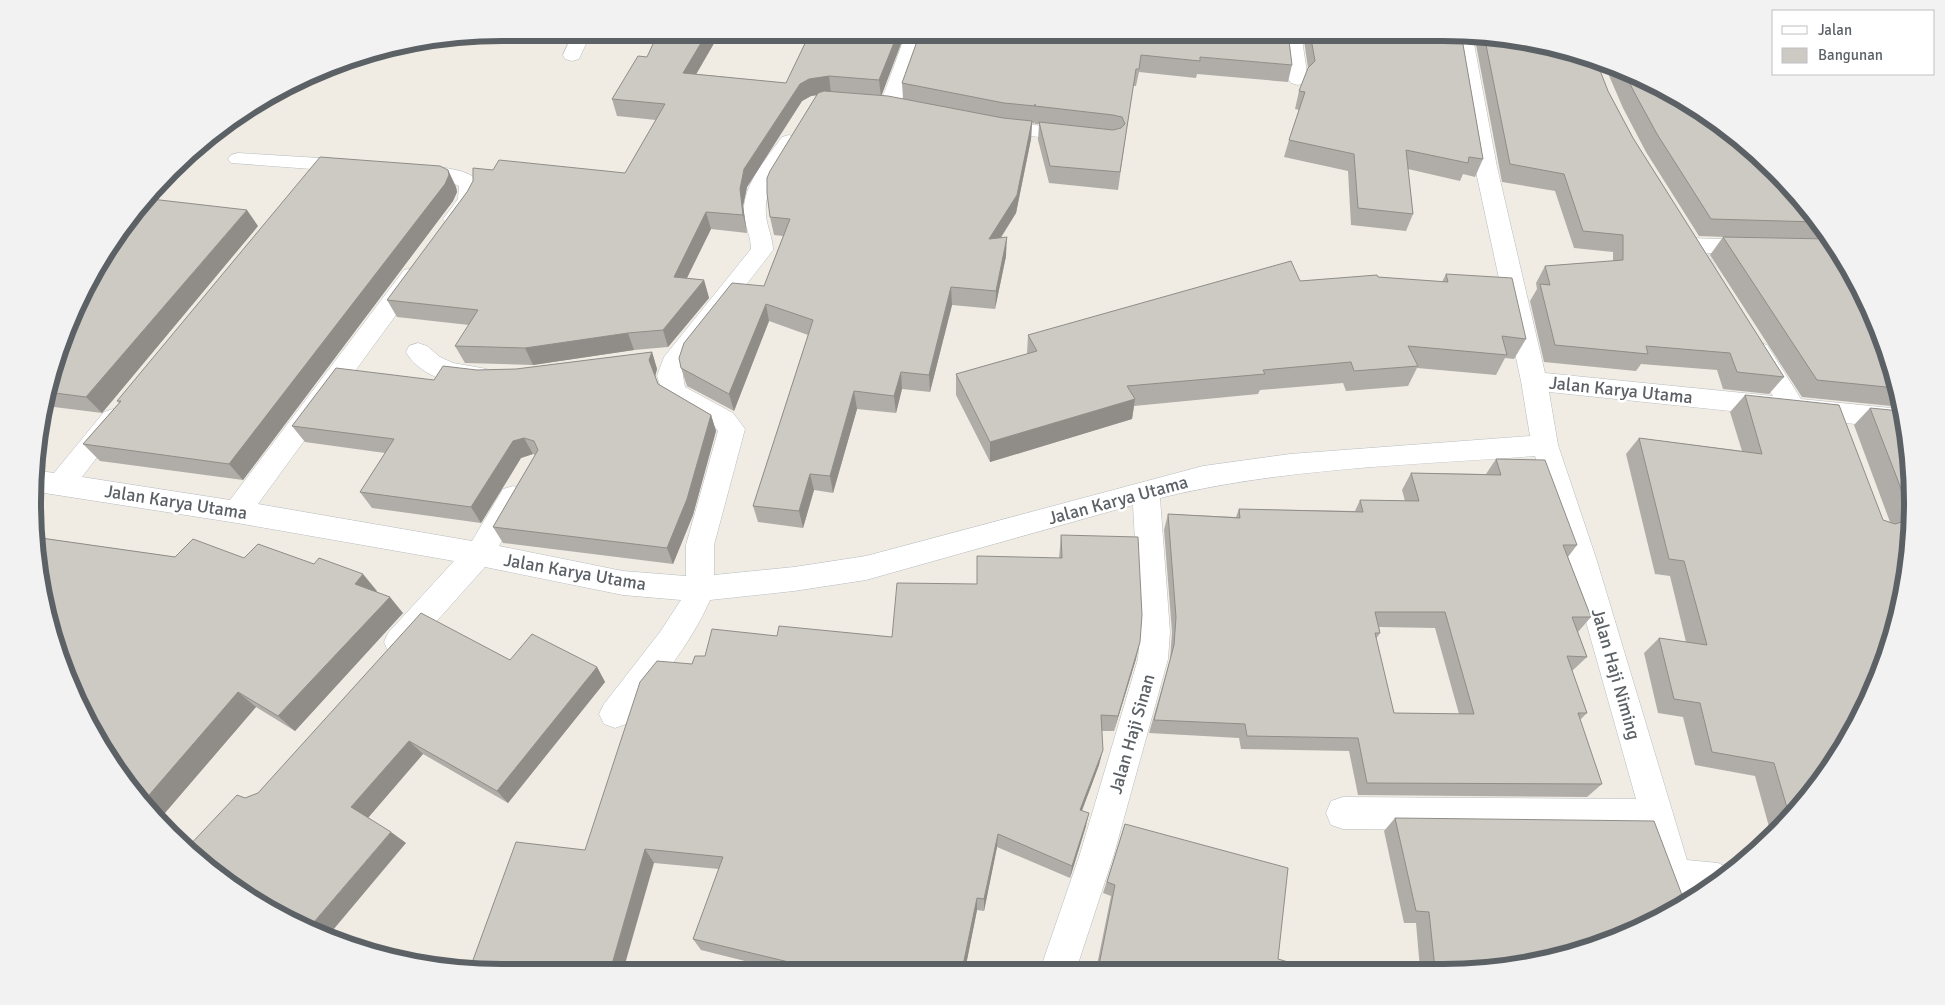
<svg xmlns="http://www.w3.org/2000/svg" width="1945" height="1005" font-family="Signika,sans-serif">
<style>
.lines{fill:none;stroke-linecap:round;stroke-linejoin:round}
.minor-casing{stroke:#b6bbbf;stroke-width:1}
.minor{fill:#fff;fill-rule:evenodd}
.wall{fill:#b0ada8;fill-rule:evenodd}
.shaded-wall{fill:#908d88}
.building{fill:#cdc9c3;stroke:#908d88;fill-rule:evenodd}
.labels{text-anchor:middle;stroke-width:5;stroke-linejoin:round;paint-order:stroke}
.street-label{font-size:18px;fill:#5c6166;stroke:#fff}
.rim{fill:none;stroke:#5c6166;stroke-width:6}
</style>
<rect width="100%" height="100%" fill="#f0ece4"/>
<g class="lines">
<defs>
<g id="minor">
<polygon points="573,33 591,33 579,59 572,61 565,59 563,55"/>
<polygon points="906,33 924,33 900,106 897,110 890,112 857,108 854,104 857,100 864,98 882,99"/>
<polygon points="1283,33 1301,33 1308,79 1305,83 1298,85 1291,83 1288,79"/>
<path d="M 1454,33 L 1472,33 L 1497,167 L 1545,373 L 1773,396 L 1746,351 L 1749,345 L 1758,342 L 1767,345 L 1801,399 L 1901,409 L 1905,428 L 1903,429 L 1549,392 L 1558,445 L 1596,558 L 1687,860 L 1718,863 L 1731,869 L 1704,893 L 1669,912 L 1645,832 L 1343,829 L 1331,825 L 1326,813 L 1331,801 L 1343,797 L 1636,799 L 1568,558 L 1535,456 C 1410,465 1282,468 1160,498 L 1170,632 L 1168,659 L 1114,854 L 1076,970 L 1040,970 L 1080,854 L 1138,659 L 1140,632 L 1133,505 L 866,580 L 794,591 L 710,600 C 690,646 656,685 626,724 L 615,728 L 604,724 L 599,714 L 604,704 L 660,632 L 681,600 L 623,595 L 485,567 L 410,651 L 399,655 L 388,651 L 384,642 L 388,633 L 454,561 L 237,523 L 38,492 L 40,471 L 54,473 L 104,412 L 113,409 L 122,412 L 126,419 L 82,477 L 230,500 L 404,270 L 412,268 L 420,270 L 424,276 L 420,282 L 258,504 L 472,541 L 503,489 L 513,486 L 523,489 L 527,497 L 499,546 L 623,571 L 686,576 L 686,545 L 718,431 L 715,427 L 665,399 L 657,376 L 664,357 L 751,249 C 751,236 745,226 744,214 C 742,185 766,159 782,137 L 789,135 L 796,137 L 799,141 C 785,163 763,187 766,215 C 767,227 773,238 773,250 L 688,360 L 683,376 L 685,387 L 733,413 L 745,429 L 714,545 L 714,575 L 794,567 L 866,556 L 1203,466 L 1290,454 L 1530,436 L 1521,381 L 1475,167 Z"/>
<polygon points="994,120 1076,130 1083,132 1086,136 1083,140 1076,142 987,130 984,126 987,122"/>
<polygon points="238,153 352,160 359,161 363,166 359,171 352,172 231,163 228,159 231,155"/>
<path d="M 413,166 C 431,166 492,167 480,198 C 476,208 468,216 462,224 L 454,226 L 446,224 L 443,219 L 458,199 L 459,186 L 448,181 L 406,177 L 402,172 L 406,167 Z"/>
<polygon points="1691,238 1753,240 1761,242 1764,247 1761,252 1753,254 1707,253 1716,268 1713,273 1705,276 1697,273 1680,245 1683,240"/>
<path d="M 418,343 L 427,346 L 440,357 L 453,363 L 487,369 L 491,375 L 487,381 C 460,390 420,377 406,352 L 409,346 Z"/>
</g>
</defs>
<use href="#minor" class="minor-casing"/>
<use href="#minor" class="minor"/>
</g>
<g class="wall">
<polygon points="720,33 696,74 786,83 905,33 881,95 903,99 902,83 920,33 1292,65 1288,82 1197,74 1196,78 1139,72 1136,86 1133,86 1118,190 1049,183 1038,140 1039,124 1035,124 1034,122 1034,124 1032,123 1031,139 1016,213 1001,238 1006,256 995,309 952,305 930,392 902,389 896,413 857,409 833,493 814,490 803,528 758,522 753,506 808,335 769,321 734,411 687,386 681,368 764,286 783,236 774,235 770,217 817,95 811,96 802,101 747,187 743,206 747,233 711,229 687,278 704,280 709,298 668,347 634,350 533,365 465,363 455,346 469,325 397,317 387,300 493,170 625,173 656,120 617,116 612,99 647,57"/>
<polygon points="1303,33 1461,33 1483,159 1475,177 1463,174 1460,181 1408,169 1413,214 1406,231 1351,225 1348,171 1284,157 1289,140 1299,110 1295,109 1299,91 1308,68"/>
<polygon points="1474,34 1564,49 1608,91 1633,138 1784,377 1769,394 1723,389 1717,370 1641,364 1636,371 1544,362 1530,301 1537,289 1536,283 1545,266 1613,261 1613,252 1574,248 1555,191 1502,182"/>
<polygon points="1604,64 1651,81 1796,193 1850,268 1888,352 1901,407 1802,397 1710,255 1723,237 1751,238 1699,236 1646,152 1623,108"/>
<polygon points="448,170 456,187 457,192 453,201 243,480 100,461 83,444 119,403 117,401"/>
<polygon points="258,226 102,413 46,406 48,381"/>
<polygon points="1446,274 1526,339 1514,359 1505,358 1496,375 1417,368 1408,386 1346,391 1343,383 1260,390 1258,394 1134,406 1132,419 990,462 956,395 956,374 1027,354 1028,335 1300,281 1378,277 1442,282"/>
<polygon points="652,352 657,369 655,376 658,384 711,415 716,431 693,515 673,564 503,543 493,527 535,455 533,454 521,458 481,523 372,508 360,492 385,453 305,442 292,426 434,380 477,370 516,369"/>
<polygon points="1745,395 1883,520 1890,522 1854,425 1870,408 1909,441 1911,534 1796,813 1771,834 1755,776 1695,765 1683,717 1658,713 1644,653 1659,638 1686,642 1670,576 1655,574 1626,454 1639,438 1742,451 1730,412"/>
<path d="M 1496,459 L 1577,545 L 1568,557 L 1591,617 L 1578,632 L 1587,657 L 1572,671 L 1587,713 L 1580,720 L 1602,784 L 1587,797 L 1358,795 L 1349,751 L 1241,749 L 1239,738 L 1149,733 L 1170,660 L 1172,632 L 1164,530 L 1168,514 L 1236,517 L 1239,509 L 1355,511 L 1360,500 L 1405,501 L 1402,490 L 1411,473 L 1486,474 ZM 1379,627 L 1435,628 L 1459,714 L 1394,713 L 1376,639 L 1380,633 Z"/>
<polygon points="1061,535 1136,659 1114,731 1102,731 1099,765 1082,810 1086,826 1070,878 997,847 984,911 977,910 965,970 785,971 701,950 693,939 719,869 654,863 585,850 692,664 705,656 777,636 892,637 977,584 1059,558"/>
<polygon points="34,536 35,537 175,557 244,558 377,591 376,591 403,613 295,731 256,707 158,821 149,813 68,683"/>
<polygon points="597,667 605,682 508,803 423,754 368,818 406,843 245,798 258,793"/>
<polygon points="1395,818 1685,903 1622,937 1504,968 1420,969 1416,923 1404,923 1384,831"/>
<polygon points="1125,824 1278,959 1312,969 1096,970 1111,896 1103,893"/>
</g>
<g class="shaded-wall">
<polygon points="707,33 720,33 687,90 683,73"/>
<polygon points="898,33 905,33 881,97 879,80"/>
<polygon points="829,76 831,93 811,96 802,101 747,187 743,206 747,233 743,215 740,189 744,169 800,84 809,79"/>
<polygon points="1032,121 1031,139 1016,213 988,257 989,239"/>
<polygon points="448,170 456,187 457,192 453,201 243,480 229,464"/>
<polygon points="247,210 258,226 102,413 86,397"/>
<polygon points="706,212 711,229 679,294 674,277"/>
<polygon points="1007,237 1006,256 995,309 996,291"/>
<polygon points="704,280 709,298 668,347 663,330"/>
<polygon points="951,287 952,305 930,392 929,375"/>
<polygon points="766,304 769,321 734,411 729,394"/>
<polygon points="628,333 634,350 533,365 525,348"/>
<polygon points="652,352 657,369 655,377 649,360"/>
<polygon points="901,372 902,389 896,413 894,396"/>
<polygon points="854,391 857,409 833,493 830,476"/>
<polygon points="1135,399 1132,419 990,462 990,442"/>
<polygon points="711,415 716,431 693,515 673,564 667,548"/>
<polygon points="524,438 533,454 521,458 481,523 471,507 513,441"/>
<polygon points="810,474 814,490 803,528 799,511"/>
<polygon points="363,574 377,591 369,600 355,584"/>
<polygon points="390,597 403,613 295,731 278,716"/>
<polygon points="1140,642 1136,659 1114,731 1118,716"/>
<polygon points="597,667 605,682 508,803 497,791"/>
<polygon points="238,692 256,707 158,821 149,813 143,802"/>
<polygon points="409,741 423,754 366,820 351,807"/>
<polygon points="1103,750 1099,765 1077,824 1080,810"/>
<polygon points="1089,813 1086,826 1070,878 1072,866"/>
<polygon points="391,832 406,843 328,936 308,929"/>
<polygon points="998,834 997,847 984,911 984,899"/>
<polygon points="645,849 654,863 623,971 610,971"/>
<polygon points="977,898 977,910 965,970 962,970"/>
</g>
<g class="building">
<polygon points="658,33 707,33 683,73 786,83 810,33 898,33 879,80 829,76 809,79 800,84 744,169 740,189 743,215 706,212 674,277 704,280 663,330 628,333 525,348 455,346 478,310 387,300 467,192 473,181 473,168 493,170 499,160 625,173 665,104 612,99 638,56 647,57"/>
<polygon points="920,33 1288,33 1292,65 1200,57 1200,61 1141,55 1139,69 1136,69 1120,172 1050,166 1039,122 1113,130 1121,128 1125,124 1122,117 1113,115 1035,106 1035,104 1035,106 1004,103 902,83"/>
<polygon points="1310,33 1461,33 1483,159 1469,157 1468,163 1406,150 1413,214 1358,208 1354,154 1289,140 1305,92 1299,91 1308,68 1315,61"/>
<polygon points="1484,35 1564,49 1596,60 1608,91 1633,138 1784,377 1737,372 1730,353 1646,346 1648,354 1555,345 1540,284 1550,285 1545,266 1623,260 1623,235 1583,231 1564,174 1510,164"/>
<polygon points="1624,71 1651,81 1729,130 1796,193 1817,222 1711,219 1657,134 1633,90"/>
<polygon points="824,91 888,96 1003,118 1032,121 1017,195 989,239 1007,237 996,291 951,287 929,375 901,372 894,396 854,391 830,476 810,474 799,511 753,506 813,320 766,304 729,394 681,368 679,358 684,343 732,283 764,286 790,219 770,217 767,193 767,178 770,171 818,93"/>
<polygon points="320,157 440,166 448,170 449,175 445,184 229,464 83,444 121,401 117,401"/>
<polygon points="151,199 247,210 86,397 47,392 48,381 112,242"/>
<polygon points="1723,237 1829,239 1850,268 1888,352 1896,388 1817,380"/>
<polygon points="1291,261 1300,281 1377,275 1378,277 1448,282 1446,274 1512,278 1526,339 1502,336 1507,355 1408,346 1418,366 1354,371 1351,362 1263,370 1265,374 1127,386 1135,399 990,442 956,374 1037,351 1028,335"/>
<polygon points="652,352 649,360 658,384 711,415 687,499 667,548 493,527 538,450 534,441 524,438 513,441 471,507 360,492 394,439 292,426 336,368 434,380 443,366 477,370 516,369"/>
<polygon points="1745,395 1839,405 1883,520 1895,524 1905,521 1910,512 1870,408 1901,411 1909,441 1911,534 1896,624 1864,711 1796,813 1790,818 1774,763 1712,752 1700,703 1674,699 1659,638 1707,645 1684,561 1669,559 1639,438 1762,454"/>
<path d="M 1496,459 L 1545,460 L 1577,545 L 1563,545 L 1591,617 L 1572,617 L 1587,657 L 1567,656 L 1587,713 L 1578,713 L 1602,784 L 1367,783 L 1358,738 L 1247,736 L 1245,724 L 1154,720 L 1174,645 L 1176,617 L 1168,514 L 1240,518 L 1239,509 L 1363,512 L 1360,500 L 1419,501 L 1411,473 L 1501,475 ZM 1375,612 L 1445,612 L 1474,714 L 1394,713 L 1375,633 L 1380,633 Z"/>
<polygon points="1061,535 1138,537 1142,615 1140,642 1118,716 1101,715 1103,750 1080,810 1089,813 1072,866 998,834 984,899 977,898 962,970 822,970 693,939 723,857 645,849 610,971 469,971 516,842 585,850 640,682 657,661 692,664 695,656 705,656 712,629 777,636 779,626 892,637 897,583 977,584 977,556 1062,558"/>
<polygon points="34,537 175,557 193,539 244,558 258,544 314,564 319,558 363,574 355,584 390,597 278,716 238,692 143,802 68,683"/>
<polygon points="421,613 510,660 532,634 597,667 497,791 409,741 351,807 391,832 308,929 294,924 216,875 187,848 237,795 245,798 258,793"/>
<polygon points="1395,818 1654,821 1685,903 1658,917 1656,917 1657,918 1622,937 1504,968 1435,969 1429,912 1416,911"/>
<polygon points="1125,824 1288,868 1278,959 1312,969 1098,970 1115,885 1107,882"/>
</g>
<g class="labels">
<g class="street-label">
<text transform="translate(1621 390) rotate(6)" y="6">Jalan Karya Utama</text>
<text transform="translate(1118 500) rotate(-15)" y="6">Jalan Karya Utama</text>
<text transform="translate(176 502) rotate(9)" y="6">Jalan Karya Utama</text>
<text transform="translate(575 572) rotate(10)" y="6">Jalan Karya Utama</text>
<text transform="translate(1616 674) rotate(74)" y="6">Jalan Haji Niming</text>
<text transform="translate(1132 734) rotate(-74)" y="6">Jalan Haji Sinan</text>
</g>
</g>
<path d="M0 0H1945V1005H0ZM502 41H1443A461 461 0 0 1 1904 502V503A461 461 0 0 1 1443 964H502A461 461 0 0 1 41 503V502A461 461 0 0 1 502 41Z" fill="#f2f2f3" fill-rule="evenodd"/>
<path class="rim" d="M502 41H1443A461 461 0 0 1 1904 502V503A461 461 0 0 1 1443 964H502A461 461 0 0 1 41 503V502A461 461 0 0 1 502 41Z"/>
<rect x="1772" y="10" width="162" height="65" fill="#ffffff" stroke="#bec0c2"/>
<rect x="1782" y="26" width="25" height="8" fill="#ffffff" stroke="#bec0c2"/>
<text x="1818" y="35" font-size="15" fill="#5c6166">Jalan</text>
<rect x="1782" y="48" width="25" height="15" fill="#cdc9c3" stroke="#bec0c2"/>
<text x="1818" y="60" font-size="15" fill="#5c6166">Bangunan</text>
</svg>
